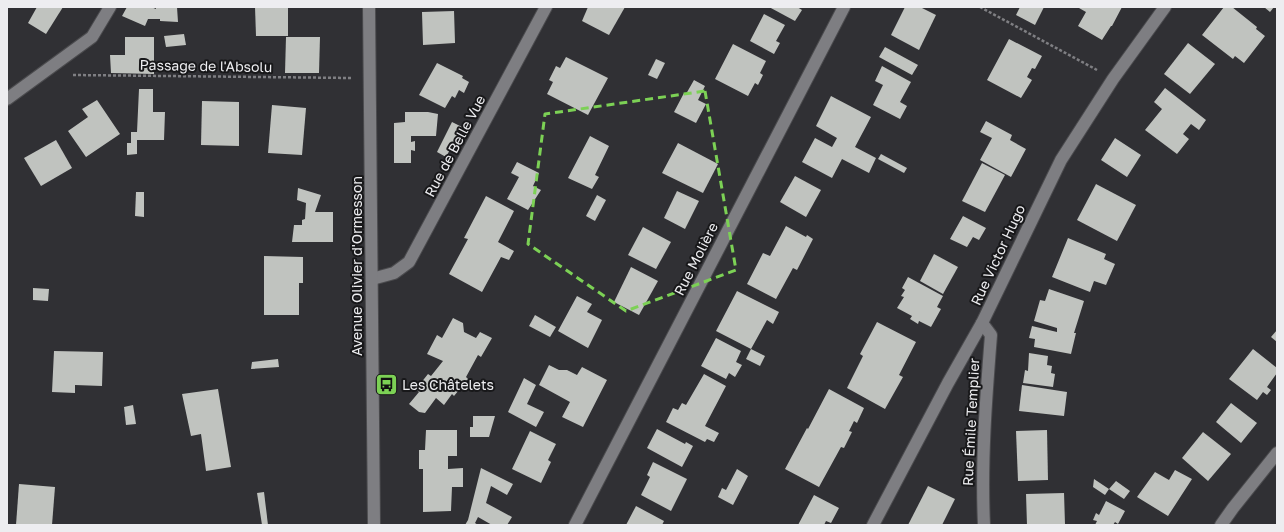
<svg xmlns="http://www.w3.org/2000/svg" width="1284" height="532" font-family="'Golos Text',sans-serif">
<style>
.building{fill:#c0c3bf}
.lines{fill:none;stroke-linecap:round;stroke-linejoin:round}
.minor-casing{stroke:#4b4b4e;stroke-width:14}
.secondary-casing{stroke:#4b4b4e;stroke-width:14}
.path{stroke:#7f7f83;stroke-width:2.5;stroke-dasharray:3 2;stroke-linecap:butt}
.minor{stroke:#7e7e82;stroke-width:12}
.secondary{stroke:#7e7e82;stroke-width:12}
.marked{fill:none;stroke:#7cd155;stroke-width:3;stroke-dasharray:8 5;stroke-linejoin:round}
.labels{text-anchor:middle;stroke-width:4;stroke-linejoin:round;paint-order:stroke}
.street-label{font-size:14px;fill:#ededf0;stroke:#18181a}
.poi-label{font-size:14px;fill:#ededf0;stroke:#18181a;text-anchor:start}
</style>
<rect width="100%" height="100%" fill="#303034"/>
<g class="building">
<polygon points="37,7 63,7 46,34 28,23"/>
<polygon points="127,7 151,7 156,9 156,7 177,7 178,22 160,21 160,19 148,19 145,26 122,16"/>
<polygon points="255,7 288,7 288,36 256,36"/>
<polygon points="588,7 625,7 609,35 582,21"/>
<polygon points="769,7 797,7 802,10 795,21"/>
<polygon points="905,7 920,7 936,15 919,50 891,35"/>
<polygon points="1020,7 1044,7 1035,25 1016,15"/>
<polygon points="1079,7 1122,7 1112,26 1111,26 1102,40 1078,26 1086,12 1079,8"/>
<polygon points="1224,7 1232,7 1257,27 1256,29 1265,36 1244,63 1235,56 1233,59 1202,35"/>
<polygon points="1264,7 1274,7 1270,12"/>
<polygon points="454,11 455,43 423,45 422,12"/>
<polygon points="764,14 785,25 776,41 780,43 774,54 750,41"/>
<polygon points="184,34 186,45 166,47 164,36"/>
<polygon points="125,37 154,37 154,74 111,73 110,55 125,55"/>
<polygon points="286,37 320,37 319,73 285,73"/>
<polygon points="1009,39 1042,56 1035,69 1032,68 1027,77 1032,80 1021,98 987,80"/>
<polygon points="1188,43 1215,64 1190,94 1164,74"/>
<polygon points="733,44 766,61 760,73 763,75 758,85 755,83 748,96 715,79"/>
<polygon points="885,47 918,65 912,75 879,57"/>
<polygon points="566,57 608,78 588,115 547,94 553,82 549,80 556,66 560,68"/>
<polygon points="656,59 665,63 657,79 648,75"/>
<polygon points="437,63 463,76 462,78 469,82 464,93 459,90 455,98 452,96 445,108 419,95"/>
<polygon points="882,66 911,82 900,102 907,106 900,119 873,105 883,85 875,81"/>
<polygon points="694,80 705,86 698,100 706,104 696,123 674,112 684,93 686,94"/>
<polygon points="1165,88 1206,120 1199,130 1191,124 1183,134 1189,139 1177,154 1145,130 1162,109 1154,102"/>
<polygon points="139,89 153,89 153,112 165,112 164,140 137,140 137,154 127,155 127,143 131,143 131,132 137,132"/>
<polygon points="831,96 871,117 855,147 876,158 869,173 842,159 832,178 802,162 815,138 832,147 837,138 816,126"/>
<polygon points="97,100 120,134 86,157 68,131 88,117 82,109"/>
<polygon points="202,101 239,102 239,146 201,145"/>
<polygon points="272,105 306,108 302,155 268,153"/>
<polygon points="405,112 428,112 438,114 436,136 411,136 411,142 415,141 415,151 411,150 411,163 394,163 394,123 405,122"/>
<polygon points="986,121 1012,135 1010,140 1026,149 1011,177 980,160 992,138 980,132"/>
<polygon points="452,122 462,127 446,157 437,152"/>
<polygon points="590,136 609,146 595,175 599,177 592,189 568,178"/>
<polygon points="1115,138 1141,155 1127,177 1101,160"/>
<polygon points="56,140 72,168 41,186 24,158"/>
<polygon points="678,143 718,164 703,193 662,173"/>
<polygon points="881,154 907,168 904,173 878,159"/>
<polygon points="517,162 539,173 533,186 541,190 528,210 507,199 519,177 511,173"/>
<polygon points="982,163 1005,175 985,212 962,201"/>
<polygon points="795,176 821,190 806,217 780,202"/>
<polygon points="1096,184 1136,205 1117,241 1077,220"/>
<polygon points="298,188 321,195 315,212 333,212 333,242 292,242 294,225 302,225 302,220 305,219 306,203 297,200"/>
<polygon points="677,191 699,201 685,229 664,218"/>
<polygon points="136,192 144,192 144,217 135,216"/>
<polygon points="597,195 606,200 595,221 586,216"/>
<polygon points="486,196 514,211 498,242 514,251 509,260 501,257 482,292 449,274 468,239 464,238"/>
<polygon points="963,216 986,228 979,240 973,237 967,247 950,239"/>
<polygon points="786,226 806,237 807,235 813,239 797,270 793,268 776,299 747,284 763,253 770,256"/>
<polygon points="643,227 671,242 656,269 628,255"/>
<polygon points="1068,238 1106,254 1104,259 1115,264 1106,285 1094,281 1090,292 1052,277"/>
<polygon points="934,254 958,267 943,294 920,281"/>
<polygon points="264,256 303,257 303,283 299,283 299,315 264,315"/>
<polygon points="631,267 658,281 639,315 614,302"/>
<polygon points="908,277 943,296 937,307 941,309 931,327 919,321 918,324 910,319 912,316 897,308 904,297 901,296 905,290 902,288"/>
<polygon points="33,288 49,289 48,301 33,300"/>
<polygon points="1049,289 1084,301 1074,333 1076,333 1071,354 1034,347 1035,339 1029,338 1032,326 1057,332 1057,328 1034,321 1040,300 1045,301"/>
<polygon points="737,291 779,312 773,324 767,320 751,349 716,331"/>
<polygon points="577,296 592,304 587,312 602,320 588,348 558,331"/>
<polygon points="535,315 556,327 550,337 529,326"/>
<polygon points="453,318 463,323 464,332 476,338 480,332 492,338 481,357 478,355 466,377 468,379 454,396 452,394 444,405 436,398 425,413 419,412 409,404 419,392 416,389 428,374 431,376 443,361 427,354 437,335 442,338"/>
<polygon points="877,322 916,342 899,375 903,377 885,409 847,388 863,356 860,354"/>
<polygon points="1277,330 1277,342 1271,337"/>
<polygon points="716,338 741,351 736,362 742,365 735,377 729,373 726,379 701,366"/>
<polygon points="751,349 765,356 760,366 746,359"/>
<polygon points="1253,349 1277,368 1277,373 1267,387 1271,390 1267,395 1263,392 1257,400 1229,379"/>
<polygon points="54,351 103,352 102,386 75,385 75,393 52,392"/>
<polygon points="1029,353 1048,356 1047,365 1052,366 1051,373 1055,374 1053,387 1023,383 1025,370 1028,371"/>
<polygon points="278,359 279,367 251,369 252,362"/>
<polygon points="549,365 559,370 567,370 577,375 582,367 607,380 583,427 562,417 570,402 539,385"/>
<polygon points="704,374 726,386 705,426 719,433 714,442 707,439 705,442 666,422 673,408 678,410 682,403 686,405"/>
<polygon points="524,378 536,385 527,404 544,412 536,427 508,412"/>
<polygon points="1022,385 1067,392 1064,416 1019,411"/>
<polygon points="218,389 231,467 206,471 201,434 191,436 182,394"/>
<polygon points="829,389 864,408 857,423 854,421 849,431 852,432 844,448 841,447 819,487 785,469 807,428 808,429"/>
<polygon points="1231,403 1257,423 1241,443 1216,422"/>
<polygon points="133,405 136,424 126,425 124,407"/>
<polygon points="473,416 495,416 489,437 470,437 470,427 473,427"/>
<polygon points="657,429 685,444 686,442 693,446 682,467 647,448"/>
<polygon points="426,430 457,430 457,456 448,456 448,469 463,468 463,487 452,487 451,511 423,512 423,469 419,469 419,450 425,450"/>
<polygon points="1047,430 1048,480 1018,481 1016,431"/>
<polygon points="530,431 556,444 548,460 551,462 541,483 512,469"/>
<polygon points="1203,432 1231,454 1208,481 1182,458"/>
<polygon points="653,462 687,479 671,511 641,495 650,477 647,475"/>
<polygon points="481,468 513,484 507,495 491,486 486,503 512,517 507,525 492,525 478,517 475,523 478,525 465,525 468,520"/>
<polygon points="737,469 748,476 733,505 718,497 722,488 726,490"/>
<polygon points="1175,470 1192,479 1168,516 1137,497 1155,472 1169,480"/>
<polygon points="1094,479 1109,489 1116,481 1130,491 1124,499 1109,489 1105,495 1093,487"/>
<polygon points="19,484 55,487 52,525 16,525"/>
<polygon points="928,486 955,499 942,525 908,525"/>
<polygon points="264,492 268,525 262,525 257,493"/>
<polygon points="1064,493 1065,525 1027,525 1026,494"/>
<polygon points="814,495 839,508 831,523 826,521 824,525 798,525"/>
<polygon points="1106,501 1125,511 1118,524 1115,522 1113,525 1095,525 1097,521 1093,520 1096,513 1099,515"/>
<polygon points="636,506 664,521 662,525 626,525"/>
</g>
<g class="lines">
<defs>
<g id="minor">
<polyline points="7,99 92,37 110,7"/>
<polyline points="372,279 394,273 409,262 546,7"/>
<path d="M 982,323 L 991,335 C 986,398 981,461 984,525"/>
<polyline points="575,525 844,7"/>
<polyline points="873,525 948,383 982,323 1061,160 1113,79 1165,7"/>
<polyline points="1221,525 1233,508 1277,453"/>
</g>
<polyline id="secondary" points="369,7 374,525"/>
</defs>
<use href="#minor" class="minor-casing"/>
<use href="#secondary" class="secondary-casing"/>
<g class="path">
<polyline points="980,7 1097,70"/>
<polyline points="73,75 352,78"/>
</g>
<use href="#minor" class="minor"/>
<use href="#secondary" class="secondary"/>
</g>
<path class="marked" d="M 705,91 L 736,270 L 626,311 L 528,244 L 545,114 Z"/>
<defs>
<symbol id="bus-square" viewBox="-11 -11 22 22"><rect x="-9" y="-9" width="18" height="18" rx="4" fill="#7cd155" stroke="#18181a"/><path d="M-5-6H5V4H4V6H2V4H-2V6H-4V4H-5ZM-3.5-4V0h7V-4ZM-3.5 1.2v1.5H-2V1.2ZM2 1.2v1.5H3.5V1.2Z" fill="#111"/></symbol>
</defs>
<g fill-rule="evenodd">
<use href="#bus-square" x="374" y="372" width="25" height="25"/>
</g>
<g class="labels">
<g class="street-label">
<text transform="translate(206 66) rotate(1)" y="5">Passage de l'Absolu</text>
<text transform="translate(455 146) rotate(-62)" y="5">Rue de Belle Vue</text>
<text transform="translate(998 255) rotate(-65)" y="5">Rue Victor Hugo</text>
<text transform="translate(696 259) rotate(-63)" y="5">Rue Molière</text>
<text transform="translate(357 266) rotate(-90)" y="5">Avenue Olivier d'Ormesson</text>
<text transform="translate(971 422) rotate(-87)" y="5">Rue Émile Templier</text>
</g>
<g class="poi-label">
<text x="402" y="390">Les Châtelets</text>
</g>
</g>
<rect width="1284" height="532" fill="none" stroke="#ededf0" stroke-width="16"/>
</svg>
